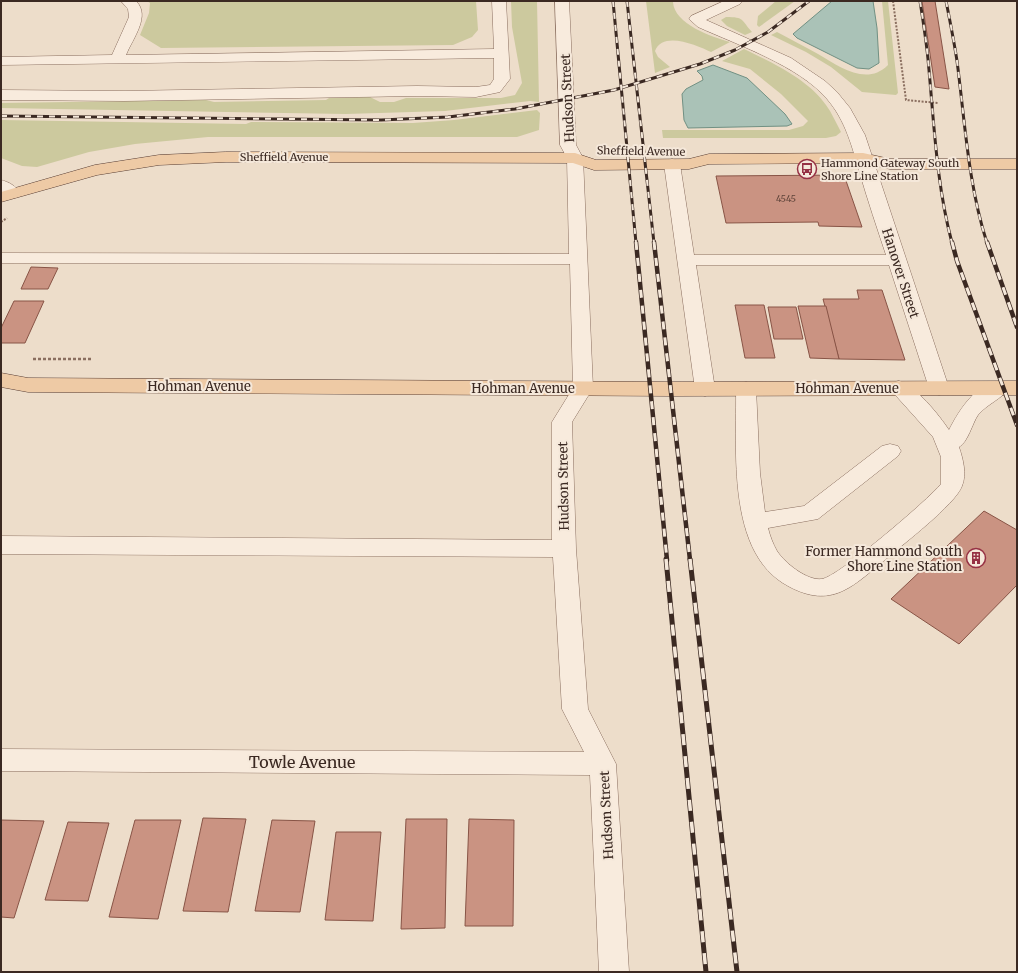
<svg xmlns="http://www.w3.org/2000/svg" width="1018" height="973" font-family="Merriweather,serif">
<style>
.green{fill:#ccc99e}
.water{fill:#aac2b7;stroke:#719083}
.building{fill:#ca9382;stroke:#885446}
.lines{fill:none;stroke-linecap:round;stroke-linejoin:round}
.minor-casing{stroke:#8a6e5f;stroke-width:1}
.major-casing{stroke:#583d33;stroke-width:1}
.path-far1{stroke:#8a6e5f;stroke-width:2;stroke-dasharray:2 1.5;stroke-linecap:butt}
.path{stroke:#8a6e5f;stroke-width:2.5;stroke-dasharray:3 2;stroke-linecap:butt}
.minor{fill:#f8ebdd;fill-rule:evenodd}
.major{fill:#eecaa5;fill-rule:evenodd}
.rail-far2-casing{stroke:#3b2922;stroke-width:3}
.rail-far1-casing{stroke:#3b2922;stroke-width:4.5}
.rail-casing{stroke:#3b2922;stroke-width:5}
.rail-far2{stroke:#f5e8da;stroke-width:2;stroke-dasharray:6;stroke-linecap:butt}
.rail-far1{stroke:#f5e8da;stroke-width:3;stroke-dasharray:8;stroke-linecap:butt}
.rail{stroke:#f5e8da;stroke-width:3.5;stroke-dasharray:11;stroke-linecap:butt}
.labels{text-anchor:middle;stroke-width:4;stroke-linejoin:round;paint-order:stroke}
.far-number-label{font-size:9px;fill:#5f443a}
.far-street-label{font-size:11px;fill:#3b2922;stroke:#f5e8da}
.far-poi-label{font-size:11px;fill:#3b2922;stroke:#f5e8da;text-anchor:start}
.street-label{font-size:13px;fill:#3b2922;stroke:#f5e8da}
.poi-label{font-size:13px;fill:#3b2922;stroke:#f5e8da;text-anchor:end}
.near-street-label{font-size:16px;fill:#3b2922;stroke:#f5e8da}
</style>
<rect width="100%" height="100%" fill="#edddca"/>
<g class="green">
<polygon points="147,1 476,1 478,30 472,37 453,45 161,48 140,35 149,13 150,3"/>
<polygon points="511,1 537,1 539,102 530,101 445,111 346,114 1,108 1,103 206,100 214,102 326,100 329,98 370,97 380,102 394,102 406,98 501,98 515,95 522,83 512,27"/>
<path d="M 646,1 L 673,2 C 674,24 712,37 730,42 L 711,52 C 698,46 663,30 655,51 L 658,57 L 670,67 L 655,73 Z"/>
<polygon points="776,1 795,1 759,27 757,25 758,16"/>
<path d="M 882,1 L 888,1 L 898,93 L 896,95 L 862,92 L 831,67 L 806,52 L 771,35 L 777,32 C 790,39 804,46 818,54 C 839,66 866,87 888,65 Z"/>
<path d="M 726,17 C 745,17 741,20 752,32 L 745,35 L 727,26 L 721,20 Z"/>
<path d="M 744,49 C 771,62 808,79 826,105 C 832,113 836,123 841,132 L 836,136 L 826,138 L 663,138 L 662,130 L 789,130 L 803,126 L 808,121 L 781,94 L 750,69 L 722,61 Z"/>
<polygon points="537,110 540,113 539,130 517,137 208,137 135,144 89,152 37,167 22,166 1,158 1,120 246,124 251,122 413,123 454,120"/>
</g>
<g class="water">
<polygon points="832,1 873,1 877,28 879,63 869,69 857,68 797,38 793,34"/>
<polygon points="713,65 747,78 785,114 792,124 787,126 688,128 684,120 682,94 686,89 703,80 702,76 697,71"/>
</g>
<g class="building">
<polygon points="922,1 935,1 949,89 935,87"/>
<polygon points="844,175 862,227 819,226 818,222 726,223 716,176"/>
<polygon points="31,267 58,268 48,289 21,289"/>
<polygon points="857,290 882,290 905,360 839,359 823,299 859,299"/>
<polygon points="14,301 44,301 25,343 1,343 1,328"/>
<polygon points="735,305 764,305 775,358 745,358"/>
<polygon points="798,306 826,306 839,359 810,358"/>
<polygon points="768,307 796,307 803,339 774,339"/>
<polygon points="984,511 1017,530 1017,585 959,644 891,599"/>
<polygon points="203,818 246,819 228,912 183,911"/>
<polygon points="406,819 447,819 445,928 401,929"/>
<polygon points="469,819 514,820 513,926 465,926"/>
<polygon points="1,820 44,821 14,918 1,917"/>
<polygon points="135,820 181,820 158,919 109,917"/>
<polygon points="272,820 315,821 300,912 255,911"/>
<polygon points="68,822 109,823 88,901 45,900"/>
<polygon points="336,832 381,832 373,921 325,920"/>
</g>
<g class="lines">
<defs>
<g id="minor">
<path d="M 121,1 L 136,1 C 151,16 133,38 126,55 L 494,49 L 492,1 L 506,1 L 510,79 L 500,92 L 476,97 L 417,96 L 124,101 L 1,100 L 1,90 L 124,91 L 417,86 L 476,87 L 490,85 L 494,79 L 494,58 L 1,65 L 1,57 L 112,55 L 129,17 L 128,9 Z"/>
<polygon points="555,1 569,1 576,145 583,158 593,388 572,422 576,549 588,709 616,764 629,972 599,972 590,775 1,771 1,749 584,752 562,709 553,557 1,554 1,536 552,540 552,422 573,388 570,264 1,263 1,253 569,254 567,158 560,145"/>
<path d="M 724,1 L 742,1 L 740,4 L 706,20 L 791,58 L 825,81 L 837,92 L 850,108 L 865,135 L 949,388 L 946,393 L 939,395 L 932,393 L 929,388 L 889,265 L 696,265 L 715,389 L 712,394 L 705,396 L 698,394 L 695,389 L 664,164 L 666,161 L 672,159 L 678,161 L 680,164 L 694,255 L 886,255 C 877,228 868,201 860,174 C 852,147 846,121 827,99 C 799,66 738,45 698,27 L 689,19 L 691,16 Z"/>
<path d="M 1,180 C 9,182 16,186 20,193 L 18,197 L 12,198 L 1,193 Z"/>
<path d="M 899,381 C 916,386 939,415 949,430 C 959,410 980,376 1006,383 L 1009,388 C 1002,399 987,404 978,415 C 972,424 968,442 959,447 C 963,459 967,474 962,486 C 955,505 903,544 886,559 C 853,586 832,610 788,586 C 726,553 737,450 736,389 L 739,384 L 746,382 L 753,384 L 756,389 L 760,473 L 765,512 L 804,506 L 882,446 L 890,444 L 898,446 L 901,451 L 898,456 L 818,519 L 768,528 C 770,536 773,544 777,551 C 785,563 807,581 822,579 C 838,577 928,500 941,484 L 941,457 L 933,437 L 889,388 L 892,383 Z"/>
</g>
<g id="major">
<polygon points="226,152 575,153 596,160 689,159 709,154 863,153 890,159 1017,159 1017,169 890,169 863,163 709,164 689,169 594,170 573,163 226,162 159,165 97,175 1,202 1,192 95,165 159,155"/>
<polygon points="1,373 28,378 671,382 1017,381 1017,395 671,396 28,392 1,387"/>
</g>
</defs>
<use href="#minor" class="minor-casing"/>
<use href="#major" class="major-casing"/>
<g class="path-far1">
<polyline points="893,1 906,100 938,103"/>
<polyline points="1,222 7,218"/>
</g>
<polyline class="path" points="33,359 93,359"/>
<use href="#minor" class="minor"/>
<use href="#major" class="major"/>
<defs>
<g id="rail-far2">
<polyline points="613,1 636,243"/>
<polyline points="627,1 654,243"/>
<path d="M 920,1 C 923,20 926,39 928,59 C 934,121 936,183 952,243"/>
<path d="M 946,1 C 950,21 954,41 957,61 C 965,122 968,184 987,243"/>
<polyline points="1,116 381,120 448,117 515,109 614,90 700,64 735,50 768,32 809,1"/>
</g>
<g id="rail-far1">
<polyline points="636,242 667,560"/>
<polyline points="654,242 690,560"/>
<polyline points="952,242 957,261 1017,425"/>
<polyline points="987,242 1017,327"/>
</g>
<g id="rail">
<polyline points="666,559 706,972"/>
<polyline points="690,559 737,972"/>
</g>
</defs>
<use href="#rail-far2" class="rail-far2-casing"/>
<use href="#rail-far1" class="rail-far1-casing"/>
<use href="#rail" class="rail-casing"/>
<use href="#rail-far2" class="rail-far2"/>
<use href="#rail-far1" class="rail-far1"/>
<use href="#rail" class="rail"/>
</g>
<defs>
<symbol id="bus-ring" viewBox="-11 -11 22 22"><circle r="9.5" fill="#f5e8da" stroke="#963144" stroke-width="1.5"/><path d="M-5-6H5V4H4V6H2V4H-2V6H-4V4H-5ZM-3.5-4V0h7V-4ZM-3.5 1.2v1.5H-2V1.2ZM2 1.2v1.5H3.5V1.2Z" fill="#963144"/></symbol>
<symbol id="building-ring" viewBox="-11 -11 22 22"><circle r="9.5" fill="#f5e8da" stroke="#963144" stroke-width="1.5"/><path d="M-4-6H4V6H1V3H-1V6H-4ZM-2.5-4.3h1.7v1.8h-1.7ZM.8-4.3h1.7v1.8H.8ZM-2.5-1h1.7V.8h-1.7ZM.8-1h1.7V.8H.8Z" fill="#963144"/></symbol>
</defs>
<g fill-rule="evenodd">
<use href="#bus-ring" x="796" y="158" width="22" height="22"/>
<use href="#building-ring" x="965" y="547" width="22" height="22"/>
</g>
<g class="labels">
<g class="far-number-label">
<text x="786" y="202">4545</text>
</g>
<g class="far-street-label">
<text transform="translate(641 151) rotate(1)" y="4">Sheffield Avenue</text>
<text x="284" y="161">Sheffield Avenue</text>
</g>
<g class="far-poi-label">
<text x="821" y="167">Hammond Gateway South<tspan x="821" dy="13">Shore Line Station</tspan></text>
</g>
<g class="street-label">
<text transform="translate(567 98) rotate(-93)" y="5">Hudson Street</text>
<text transform="translate(901 273) rotate(72)" y="5">Hanover Street</text>
<text x="199" y="391">Hohman Avenue</text>
<text x="523" y="393">Hohman Avenue</text>
<text x="847" y="393">Hohman Avenue</text>
<text transform="translate(563 486) rotate(-91)" y="5">Hudson Street</text>
<text transform="translate(606 815) rotate(-93)" y="5">Hudson Street</text>
</g>
<g class="poi-label">
<text x="962" y="556">Former Hammond South<tspan x="962" dy="15">Shore Line Station</tspan></text>
</g>
<g class="near-street-label">
<text x="302" y="768">Towle Avenue</text>
</g>
</g>
<rect width="1018" height="973" fill="none" stroke="#3b2922" stroke-width="4"/>
</svg>
